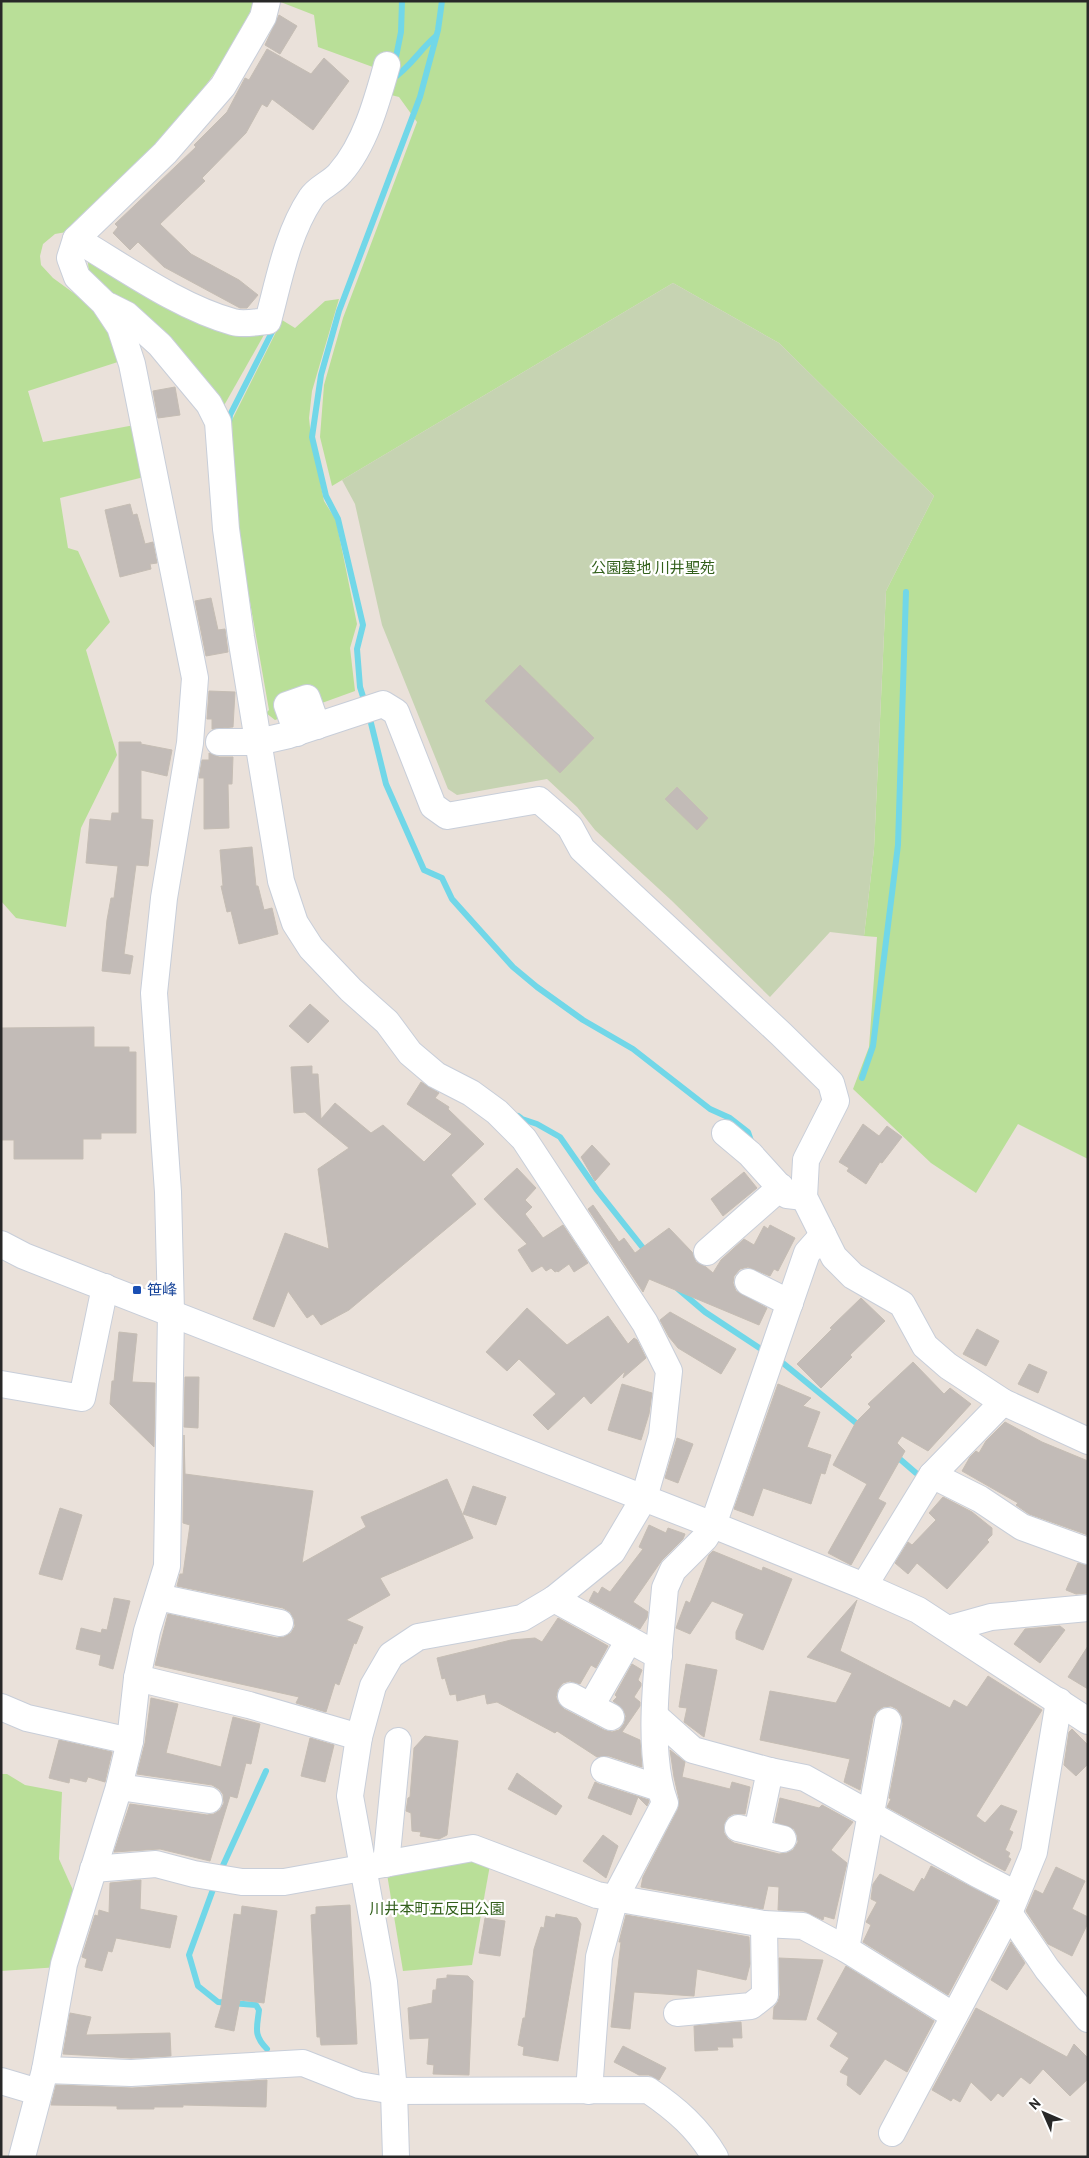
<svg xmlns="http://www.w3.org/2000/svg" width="1089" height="2158" font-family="'PT Sans','Noto Sans JP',sans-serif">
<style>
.green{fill:#b9df98}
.cemetery{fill:#c6d3b2}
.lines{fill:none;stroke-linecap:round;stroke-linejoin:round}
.stream{stroke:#71d7e8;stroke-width:6}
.building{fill:#c2bbb7;stroke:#c5bdb4}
.minor-casing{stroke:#c8ced9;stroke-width:28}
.minor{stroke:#fff;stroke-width:26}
.transit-dot{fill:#1a4fb4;stroke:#fff;stroke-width:2}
.labels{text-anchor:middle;stroke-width:4.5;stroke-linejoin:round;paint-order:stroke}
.park-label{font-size:15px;fill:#33601c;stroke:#fff}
.transit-label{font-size:15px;fill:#164399;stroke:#fff;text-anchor:start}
</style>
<rect width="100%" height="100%" fill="#eae1da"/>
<g class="green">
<path d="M 1,1 L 255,1 C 217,92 139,161 72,231 L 55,234 L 43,244 L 40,256 L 41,265 L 53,278 L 94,308 L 116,338 L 124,360 L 28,391 L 43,442 L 140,424 L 152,475 L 60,498 L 68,548 L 78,551 L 110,622 L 86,650 L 117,755 L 81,828 L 66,927 L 16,918 L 1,901 Z"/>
<polygon points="278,1 1088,1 1088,1159 1018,1124 976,1193 931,1163 853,1089 869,1047 877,937 864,936 874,849 886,591 934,496 779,343 673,283 332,486 320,437 324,385 343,318 417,122 399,97 391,95 381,70 318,47 314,15"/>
<polygon points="90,259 265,333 222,409 89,273 88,263"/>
<polygon points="339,299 312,391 309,418 311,437 324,501 336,520 357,624 350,648 355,691 275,720 266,713 269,710 247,585 234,501 232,420 282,320 295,328 325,301"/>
<polygon points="1,1774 7,1774 25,1785 62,1792 59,1859 77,1899 59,1967 1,1971"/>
<polygon points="479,1856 490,1865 472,1965 403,1971 387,1874"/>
</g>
<polygon class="cemetery" points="673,283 779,343 934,496 886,591 874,849 864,936 830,932 770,997 671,900 595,830 577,807 547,779 457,795 448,789 382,625 355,504 342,480"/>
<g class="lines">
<g class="stream">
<polyline points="395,62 401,32 402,1"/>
<path d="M 392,79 C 410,68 420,49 436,36"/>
<polyline points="229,423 230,415 275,326"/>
<polyline points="365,703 360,687 357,649 363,625 338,519 326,496 312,437 321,375 339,311 420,97 438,30 442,1"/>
<polyline points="369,715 386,784 424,870 442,878 452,899 513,967 537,987 583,1020 633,1049 710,1109 730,1118 748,1132 752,1144"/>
<polyline points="862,1078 873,1046 898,845 906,592"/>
<polyline points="518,1116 522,1119 537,1124 560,1137 597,1190 647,1253"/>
<polyline points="678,1289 705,1312 767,1353"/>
<polyline points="778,1359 861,1427"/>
<polyline points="894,1454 916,1473"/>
<polyline points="220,1872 266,1771"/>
<path d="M 215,1884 L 189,1955 L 198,1986 L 218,2002 L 256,2005 L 259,2010 C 257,2028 253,2035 267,2049"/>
</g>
</g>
<g class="building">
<polygon points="279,15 297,26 280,54 265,45"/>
<polygon points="267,49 311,74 324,58 349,81 313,130 272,99 267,107 262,104 246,133 202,178 205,181 160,224 191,254 239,280 258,295 247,308 240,308 164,267 138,242 130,250 113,233 118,227 115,224 196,147 194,145 227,112 245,78 249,80"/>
<polygon points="175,387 180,415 158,418 153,391"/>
<polygon points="130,504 133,515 137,514 145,544 153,542 157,563 150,564 151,569 120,577 105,510"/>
<polygon points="211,598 218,630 225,629 228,652 206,656 195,601"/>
<polygon points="520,665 594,738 560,773 485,701"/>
<polygon points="209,691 235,692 233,727 212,729 212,719 207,719"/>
<polygon points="119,742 141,742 141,744 172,750 167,776 141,770 141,819 153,820 148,866 136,865 124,954 133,956 130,974 102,971 107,920 111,898 114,898 118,866 86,863 90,819 111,821 112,813 119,813"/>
<polygon points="209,753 219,757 233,757 232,784 228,784 229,828 204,829 204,778 199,778 202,760 209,760"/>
<polygon points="677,787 708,818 697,830 665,799"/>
<polygon points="252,847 256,886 258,886 264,910 272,908 278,934 239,944 231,911 227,912 221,886 223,886 220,850"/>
<polygon points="310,1004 329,1021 308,1043 289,1026"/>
<polygon points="94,1027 94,1047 129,1047 129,1052 136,1052 136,1133 101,1133 101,1139 83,1139 83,1159 14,1159 14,1140 1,1140 1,1028"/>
<polygon points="312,1066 312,1074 318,1074 321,1119 335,1103 371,1133 383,1125 424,1162 452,1134 407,1104 421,1082 439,1093 435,1098 449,1107 448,1109 484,1144 451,1175 476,1204 349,1310 321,1325 313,1314 307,1318 288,1291 274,1327 253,1319 285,1233 329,1249 318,1169 349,1148 305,1112 294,1113 291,1067"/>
<polygon points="863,1124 879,1136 887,1126 902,1137 882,1163 880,1162 866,1184 847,1171 849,1168 839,1162"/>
<polygon points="592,1145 610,1164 595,1181 581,1157"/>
<polygon points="517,1168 536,1188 525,1200 532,1207 525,1214 543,1238 563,1225 588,1263 574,1272 569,1264 558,1272 557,1271 555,1272 551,1268 546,1271 542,1266 532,1272 518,1250 527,1244 484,1199"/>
<polygon points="744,1172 757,1188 723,1216 711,1199"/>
<polygon points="593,1205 619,1242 624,1238 635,1253 669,1228 692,1252 696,1262 706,1267 713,1273 721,1260 744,1239 754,1245 764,1226 768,1229 770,1225 795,1238 778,1271 774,1269 770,1276 748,1267 740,1269 734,1276 733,1283 736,1291 767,1308 759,1325 649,1279 643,1292 588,1209"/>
<polygon points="861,1298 885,1321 850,1355 852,1357 821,1388 797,1364 832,1329 830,1328"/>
<polygon points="527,1308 567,1345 608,1316 628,1344 634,1338 637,1340 646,1358 623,1378 625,1371 591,1404 584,1396 548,1430 533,1415 556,1394 519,1359 507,1371 486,1352"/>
<polygon points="670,1312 736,1349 721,1374 678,1348 669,1337 660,1320"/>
<polygon points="977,1329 999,1341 986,1366 963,1354"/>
<polygon points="119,1332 137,1334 132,1382 155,1383 154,1447 110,1404 112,1381 114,1381"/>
<polygon points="913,1362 944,1394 950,1388 971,1404 928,1451 902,1436 897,1443 905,1451 878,1499 886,1503 851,1565 828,1553 867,1484 833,1465 856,1422 871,1407 868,1404"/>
<polygon points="1029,1364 1047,1372 1038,1393 1018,1384"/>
<polygon points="185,1377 199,1377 198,1428 184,1427"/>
<polygon points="622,1384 652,1393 649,1414 641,1440 608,1430"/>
<polygon points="778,1384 811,1398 803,1406 820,1412 807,1447 831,1455 825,1474 821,1473 811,1504 763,1488 753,1516 734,1509"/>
<polygon points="1005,1422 1042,1442 1088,1461 1088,1535 1029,1514 1016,1505 1018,1503 962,1471 970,1457 976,1451 979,1453 986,1441"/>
<polygon points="184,1435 185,1474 313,1491 302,1563 366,1527 361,1517 447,1479 473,1538 380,1578 390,1595 346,1620 363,1627 356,1644 354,1643 339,1685 335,1683 326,1712 296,1703 299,1697 155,1665 168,1614 277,1638 284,1637 291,1633 295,1626 294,1619 290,1612 283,1608 177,1586 180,1574 183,1574 190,1525 183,1523"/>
<polygon points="677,1438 693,1444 678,1483 665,1478"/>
<polygon points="473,1486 506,1497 496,1525 463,1514"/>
<polygon points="943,1497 972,1512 992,1528 992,1535 987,1540 989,1542 947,1589 917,1563 908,1574 895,1563 908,1542 912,1545 936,1520 929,1513"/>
<polygon points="60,1508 82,1515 62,1580 39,1574"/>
<polygon points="649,1525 666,1533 668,1528 685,1534 683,1539 662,1560 633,1602 648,1612 647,1618 640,1629 589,1601 594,1591 598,1594 602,1587 610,1592 643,1549 639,1547"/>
<polygon points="713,1551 762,1571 763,1567 792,1579 763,1650 736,1639 736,1632 744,1614 712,1601 690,1634 676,1628 686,1601 690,1603 709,1555"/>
<polygon points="1078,1563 1088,1566 1088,1593 1076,1594 1066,1590"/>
<polygon points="114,1598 130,1601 113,1669 99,1665 101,1655 76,1649 81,1628 101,1633 102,1629 107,1630"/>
<polygon points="857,1600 840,1651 950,1708 954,1700 967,1707 988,1676 1042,1710 976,1816 985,1823 1001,1805 1017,1811 1009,1830 1013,1832 1005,1850 1010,1853 1008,1857 1011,1859 1005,1871 887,1807 891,1799 889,1798 903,1724 902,1716 897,1709 891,1706 883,1707 877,1711 873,1718 860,1790 844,1782 850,1759 760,1740 770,1691 836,1703 852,1673 807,1657"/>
<polygon points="558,1618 608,1646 596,1668 591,1665 580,1684 570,1681 563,1683 558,1689 556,1697 559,1704 564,1709 604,1730 612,1732 619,1730 624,1724 626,1716 623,1709 613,1701 617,1697 615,1695 632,1664 642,1670 638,1680 641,1683 641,1686 634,1697 640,1702 640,1706 622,1732 640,1740 642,1767 609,1756 597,1757 557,1731 555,1733 497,1702 487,1704 485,1694 457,1701 456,1694 450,1695 445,1678 442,1679 437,1658 511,1640 535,1638 542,1642"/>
<polygon points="1060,1626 1065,1630 1040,1663 1014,1644 1025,1629"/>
<polygon points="1088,1646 1088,1689 1068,1677"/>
<polygon points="686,1664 717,1670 704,1737 684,1722 687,1708 679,1707"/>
<polygon points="151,1698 178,1704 166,1753 202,1762 221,1767 233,1717 260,1724 251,1764 246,1763 237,1798 230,1796 210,1861 160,1849 114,1852 130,1804 207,1815 214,1814 220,1810 224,1803 223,1794 219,1789 212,1785 137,1774 145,1743"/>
<polygon points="1072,1729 1088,1745 1088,1764 1076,1776 1064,1765 1069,1732"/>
<polygon points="425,1736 458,1741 447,1835 439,1839 420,1836 421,1832 412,1831 411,1813 406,1811 408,1798 410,1797 414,1748"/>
<polygon points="310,1738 334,1745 325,1782 301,1776"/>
<polygon points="59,1740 112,1752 105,1782 88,1777 86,1782 70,1778 69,1783 49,1778"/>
<polygon points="670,1750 685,1762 682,1777 730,1789 732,1782 750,1787 745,1814 733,1814 728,1817 724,1824 724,1833 728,1839 734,1843 779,1854 787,1853 793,1850 798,1842 797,1835 794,1829 775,1822 780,1798 819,1808 822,1805 853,1822 831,1850 847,1863 834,1919 824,1916 823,1920 804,1911 778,1910 779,1887 768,1886 763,1909 641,1887 643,1877 678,1809 679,1799 674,1777"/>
<polygon points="517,1773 562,1806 556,1815 508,1789"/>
<polygon points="595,1782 599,1784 649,1800 649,1801 647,1806 638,1797 631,1815 588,1798"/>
<polygon points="603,1835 618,1846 606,1878 583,1861"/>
<polygon points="931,1866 998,1901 948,1995 863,1942 871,1925 866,1922 877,1902 871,1899 873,1884 880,1874 914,1892 922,1878 924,1880"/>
<polygon points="1056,1867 1085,1881 1072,1909 1088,1917 1088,1923 1072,1956 1048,1944 1026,1911 1035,1890 1043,1894"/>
<polygon points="141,1880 140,1909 177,1916 170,1948 116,1938 112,1952 108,1951 102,1971 85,1967 87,1959 82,1957 95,1915 98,1916 99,1910 109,1913 110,1883"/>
<polygon points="350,1905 357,2044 321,2045 320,2037 317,2037 311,1915 316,1914 316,1907"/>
<polygon points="242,1906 277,1911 264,2003 240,2000 234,2031 215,2027 221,2007 234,1914 241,1915"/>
<polygon points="556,1914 577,1918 581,1924 558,2061 523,2055 524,2047 518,2045 523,2018 525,2018 534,1949 541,1927 544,1928 546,1916 555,1918"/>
<polygon points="626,1915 749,1937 750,1964 746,1980 697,1969 694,1996 634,1992 630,2029 611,2027 621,1942 619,1942"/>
<polygon points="485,1918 505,1921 500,1956 479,1953"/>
<polygon points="1011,1942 1025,1963 1007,1990 991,1980"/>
<polygon points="779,1958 823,1960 806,2020 773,2019 774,2007 778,2002 780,1995"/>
<polygon points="846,1966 934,2021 907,2072 885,2059 860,2095 847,2085 848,2076 840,2072 849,2058 830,2046 838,2033 817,2019"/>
<polygon points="447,1975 468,1976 473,1981 469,2075 433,2074 434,2065 427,2064 429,2038 410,2039 408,2008 432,2003 433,1990 436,1990 437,1979 447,1978"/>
<polygon points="976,2008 1067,2057 1074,2044 1088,2058 1088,2079 1070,2096 1043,2069 1030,2084 1021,2077 1003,2097 998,2093 991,2101 971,2082 960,2102 953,2098 951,2101 932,2090"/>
<polygon points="70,2013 91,2017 86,2035 170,2033 171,2056 131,2058 63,2054"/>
<polygon points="741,2022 742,2038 732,2038 733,2047 717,2047 718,2050 695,2051 694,2026"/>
<polygon points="623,2046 666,2068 659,2080 649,2075 639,2075 614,2062"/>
<polygon points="267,2080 266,2107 183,2105 183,2107 154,2107 154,2109 117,2109 117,2106 51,2105 56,2085 132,2088"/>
</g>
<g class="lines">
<defs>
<g id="minor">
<path d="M 76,239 C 125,268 179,307 233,322 C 243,325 257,322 268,321 C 279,280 287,234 311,198 C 317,188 332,183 340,173 C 365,145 377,101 387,65"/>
<polyline points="109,306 127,315 160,345 209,404 218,422 226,529 241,637 281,881 295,923 311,948 351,990 387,1022 410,1053 436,1075 471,1093 497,1112 524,1139 645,1323 669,1371 662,1435 644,1498 612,1552 554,1599 522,1618 418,1637 391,1655 373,1686 359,1737 350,1796 384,1982 394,2091 396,2157"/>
<polyline points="297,733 287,705 307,698 317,726"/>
<polyline points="219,742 258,742 289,735 383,704 396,712 433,806 447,816 539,800 570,827 582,849 781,1034 831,1083 836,1101 806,1160 804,1197 834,1257 853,1276 902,1304 925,1346 948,1366 1003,1402 1088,1441"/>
<polyline points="725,1133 750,1154 787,1195 804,1197"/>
<polyline points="1,1244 24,1256 713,1525 864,1586 918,1610 1088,1721"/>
<polyline points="707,1252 781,1187"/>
<polyline points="748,1282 790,1303"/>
<polyline points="1,1384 82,1398 105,1287"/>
<polyline points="932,1475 980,1499 1022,1527 1088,1551"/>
<polyline points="864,1586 932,1475 1003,1402"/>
<polyline points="158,1597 280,1623"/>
<polyline points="554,1599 659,1656"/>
<polyline points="948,1629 991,1617 1088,1608"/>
<polyline points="137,1678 249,1705 359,1737"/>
<polyline points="571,1696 611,1717"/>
<polyline points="591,1706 629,1640"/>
<polyline points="1,1707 27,1718 130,1741"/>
<polyline points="655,1716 693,1750 770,1771 805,1778 977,1874 1016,1894"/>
<polyline points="604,1770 659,1788"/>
<polyline points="119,1787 209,1800"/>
<polyline points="738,1828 783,1839"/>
<polyline points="757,1832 770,1771"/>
<polyline points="386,1864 398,1741"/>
<polyline points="93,1869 156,1864 194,1874 242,1882 284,1882 473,1848 597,1895 764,1924 803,1926 846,1949 954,2016"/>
<polyline points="1009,1913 1047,1969 1088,2019"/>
<polyline points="846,1949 888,1721"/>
<polyline points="677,2013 751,2006 765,1995 764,1924"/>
<path d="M 45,2070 L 131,2073 L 303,2063 L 359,2085 L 394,2091 L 648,2090 C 676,2109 698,2128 715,2157"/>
<polyline points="1,2081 38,2092"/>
<path d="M 589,2091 L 599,1957 L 615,1898 L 665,1803 C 644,1747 660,1648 665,1588 L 673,1570 L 705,1538 L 713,1525 L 807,1253 L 823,1235"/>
<polyline points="892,2133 1009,1913 1034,1852 1059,1701"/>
<polyline points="22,2157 45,2070 64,1964 119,1787 130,1741 137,1678 147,1631 167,1566 171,1312 168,1192 154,993 164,898 190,743 195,678 132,364 120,327 104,303 77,277 70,258 76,239 165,153 223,86 263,17 267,1"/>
</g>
</defs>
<use href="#minor" class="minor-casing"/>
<use href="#minor" class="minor"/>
</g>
<rect class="transit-dot" x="132" y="1285" width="10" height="10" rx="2.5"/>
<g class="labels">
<g class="park-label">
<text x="653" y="573">公園墓地 川井聖苑</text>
<text x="437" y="1914">川井本町五反田公園</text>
</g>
<g class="transit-label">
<text x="147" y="1295">笹峰</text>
</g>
</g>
<rect width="1089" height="2158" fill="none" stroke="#282828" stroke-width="5"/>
<g transform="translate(1044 2113) rotate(315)" stroke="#ffffff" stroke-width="4" paint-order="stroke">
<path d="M0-4L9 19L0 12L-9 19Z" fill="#282828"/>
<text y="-8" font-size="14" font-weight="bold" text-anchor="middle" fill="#282828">N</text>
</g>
</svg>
